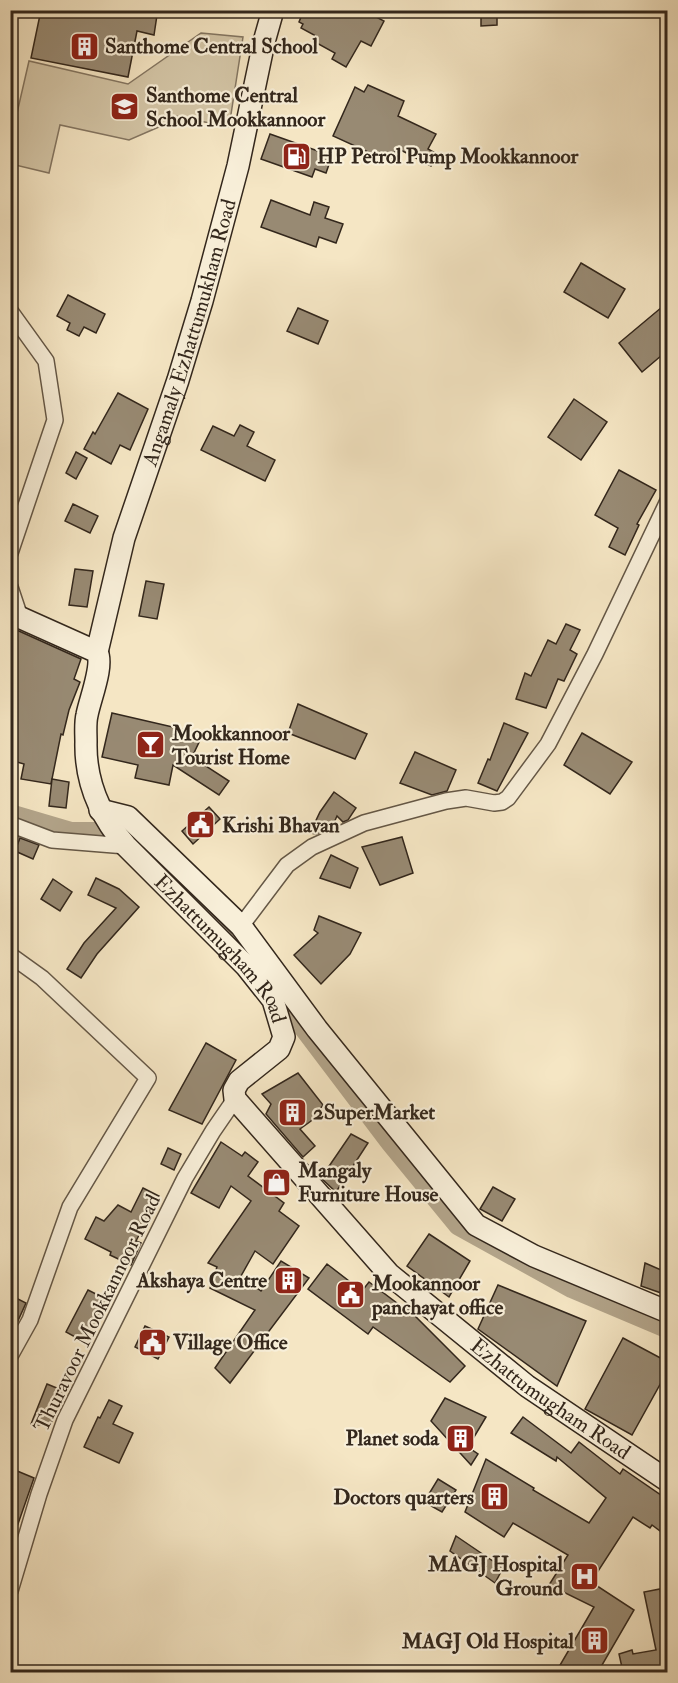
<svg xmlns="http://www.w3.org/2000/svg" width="678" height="1683" font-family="'IM FELL Double Pica',serif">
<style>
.green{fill:#d4c6a7;stroke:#847662;stroke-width:1.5}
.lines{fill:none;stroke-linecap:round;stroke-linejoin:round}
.canal{stroke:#b3a58b;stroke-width:16}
.building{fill:#988a73;stroke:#33271c;stroke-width:1.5}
.street-casing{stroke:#645746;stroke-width:18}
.secondary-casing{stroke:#33271c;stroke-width:24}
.street{stroke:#f8efd9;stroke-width:15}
.secondary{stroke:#f8efd9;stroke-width:21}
.labels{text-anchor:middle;stroke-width:4.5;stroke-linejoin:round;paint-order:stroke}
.poi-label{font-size:21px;font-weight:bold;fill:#33271c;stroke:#f8efd9;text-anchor:start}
.street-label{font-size:21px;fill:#33271c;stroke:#f8efd9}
</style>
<rect width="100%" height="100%" fill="#f5e6c4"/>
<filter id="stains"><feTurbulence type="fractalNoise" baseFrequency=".00333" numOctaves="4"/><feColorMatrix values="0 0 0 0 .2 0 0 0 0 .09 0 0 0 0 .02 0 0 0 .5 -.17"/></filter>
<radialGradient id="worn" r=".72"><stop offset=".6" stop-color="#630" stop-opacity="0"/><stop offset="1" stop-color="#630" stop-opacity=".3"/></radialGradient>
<polygon class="green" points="201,33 243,37 229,127 176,116 168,123 129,140 60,125 49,173 11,164 11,139 29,61 128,84"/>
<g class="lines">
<g class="canal">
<polyline points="10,812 71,830 111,830"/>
<polyline points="181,882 226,927 252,961"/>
<polyline points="274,992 389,1144 457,1227 571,1290 668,1331"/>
</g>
</g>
<g class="building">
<polygon points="41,10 143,10 142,12 157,15 154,35 137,31 128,77 31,58"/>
<polygon points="304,10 363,10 384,21 371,46 361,41 346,67 332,59 335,53 313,41 316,36 301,28 303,24 299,22"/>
<polygon points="497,11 497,25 481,26 481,12"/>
<polygon points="368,85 404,101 398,116 436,134 428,149 437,154 431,166 397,148 390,162 333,136 355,87 364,92"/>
<polygon points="270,134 332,156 326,173 315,169 312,177 261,159"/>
<polygon points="271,200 310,215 314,202 329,207 325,218 343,224 336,243 319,237 316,247 261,227"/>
<polygon points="581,263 625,289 608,318 564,292"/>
<polygon points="68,295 105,314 96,333 84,327 79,336 67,330 70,323 57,316"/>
<polygon points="668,302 668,350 642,372 619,343"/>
<polygon points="298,308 328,321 318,344 287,331"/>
<polygon points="118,393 148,409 130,450 120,445 111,464 84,449 93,432 95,434"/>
<polygon points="574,399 607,422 581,460 548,437"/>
<polygon points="240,425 254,432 247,446 275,460 265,481 201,450 213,426 234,436"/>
<polygon points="76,452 87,458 76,479 66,473"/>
<polygon points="619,470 656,490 637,524 639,525 625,555 609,547 618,528 595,515"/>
<polygon points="73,504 98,516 90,533 65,521"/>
<polygon points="75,569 93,571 87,607 69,605"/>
<polygon points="146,581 164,584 157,619 139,616"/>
<polygon points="566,624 580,630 570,650 577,654 564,681 558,679 546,708 516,699 525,673 531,676 548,640 556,644"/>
<polygon points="10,627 81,659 74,679 80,682 69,710 63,735 61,734 51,784 21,779 24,764 10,760"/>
<polygon points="298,704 367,734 355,759 288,733"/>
<polygon points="112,713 203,734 192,757 229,781 219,795 173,765 169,785 135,778 138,765 102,757"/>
<polygon points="504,723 528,733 497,791 478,783 488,759 490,760"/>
<polygon points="582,733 632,762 610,794 564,765"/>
<polygon points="415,752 456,770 447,791 432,795 400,783"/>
<polygon points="52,779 69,782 66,808 49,806"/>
<polygon points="334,792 356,808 348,820 343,822 337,816 332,827 316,834 310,833 320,812"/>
<polygon points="209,807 220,819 193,844 182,831"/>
<polygon points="402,837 413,873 380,885 362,847"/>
<polygon points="20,838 39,845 33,859 15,851"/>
<polygon points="331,855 358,868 350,888 320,878"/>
<polygon points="96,878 119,889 139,907 97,954 81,978 67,969 84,943 116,908 88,895"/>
<polygon points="53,879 72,892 60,911 41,899"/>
<polygon points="319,916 361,933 350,954 321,984 294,955 318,933 314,930"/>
<polygon points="206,1043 236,1060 202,1124 169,1110"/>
<polygon points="298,1073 323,1105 311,1121 300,1129 315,1146 303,1157 266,1114 271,1104 262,1094"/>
<polygon points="351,1134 368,1143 336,1192 321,1178"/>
<polygon points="221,1142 242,1156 245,1152 258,1162 248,1176 284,1203 279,1211 299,1226 273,1264 255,1251 241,1276 261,1291 281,1261 309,1278 230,1383 215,1368 255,1310 210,1288 217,1267 208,1263 251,1201 231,1186 219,1208 191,1193"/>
<polygon points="168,1148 181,1154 174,1170 161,1164"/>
<polygon points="493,1187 515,1199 502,1221 480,1209"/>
<polygon points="143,1188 159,1196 136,1241 141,1243 131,1265 110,1255 111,1252 85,1239 96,1217 104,1221 118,1205 131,1212"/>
<polygon points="429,1234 470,1261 449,1297 407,1266"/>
<polygon points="645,1263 668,1273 668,1287 664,1294 641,1286"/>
<polygon points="327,1264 362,1291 369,1282 405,1309 407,1308 465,1366 450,1382 373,1327 368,1334 308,1289"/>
<polygon points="498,1285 586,1321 557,1386 478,1329"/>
<polygon points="88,1290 108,1300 86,1343 66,1332"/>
<polygon points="10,1295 26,1303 16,1325 10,1323"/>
<polygon points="145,1326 169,1337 158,1359 135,1347"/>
<polygon points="623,1338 668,1362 668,1370 632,1435 585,1409"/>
<polygon points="47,1384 64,1391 50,1426 31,1424"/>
<polygon points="445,1398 486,1417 468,1447 478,1454 471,1465 431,1421"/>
<polygon points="109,1400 122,1406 113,1424 133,1433 119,1463 84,1447 98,1417 100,1418"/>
<polygon points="523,1417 571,1453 579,1442 620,1474 623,1469 668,1500 668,1537 652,1525 650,1528 633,1517 591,1582 634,1610 598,1672 556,1672 594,1607 549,1585 568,1555 513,1523 504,1537 465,1512 486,1459 534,1488 533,1490 589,1523 606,1498 557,1457 556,1461 511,1433"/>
<polygon points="10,1468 34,1478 11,1544 10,1544"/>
<polygon points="438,1479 456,1490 442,1512 424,1502"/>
<polygon points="456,1536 503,1568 495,1583 450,1551"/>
<polygon points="660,1589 663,1608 668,1607 668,1672 623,1672 619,1654 632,1650 633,1654 656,1650 644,1592"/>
</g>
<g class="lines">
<defs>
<g id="street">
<polyline points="10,311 46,361 55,420 10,553"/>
<polyline points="10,587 20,617"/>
<polyline points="10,824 52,840 126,846"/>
<polyline points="241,926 287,865 312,847 364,823 446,801 466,798 494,803 502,802 508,798 548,744 595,654 668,501"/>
<polyline points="10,955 42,978 148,1078 70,1207 30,1320 10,1356"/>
<polyline points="10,1591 39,1494 65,1420 185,1178 213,1131 235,1099"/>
</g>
<g id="secondary">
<path id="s1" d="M 10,613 L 97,652 C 104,665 90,699 87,715 C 85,723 86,733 86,742 C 85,783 100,816 126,846 L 246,966 L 273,1000 L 284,1037 L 279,1049 L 239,1081 L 234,1090 L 235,1099 L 389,1274 L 527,1386 L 668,1481"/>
<path id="s2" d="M 97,652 L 124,538 L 178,380 L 202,301 L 238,166 L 264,42 L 273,10"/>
<polyline points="100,810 128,817 241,926 317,1029 476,1225 534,1256 668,1312"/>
</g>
</defs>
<use href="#street" class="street-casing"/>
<use href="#secondary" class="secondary-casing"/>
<use href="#street" class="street"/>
<use href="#secondary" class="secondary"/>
</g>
<defs>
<symbol id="building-square" viewBox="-11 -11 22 22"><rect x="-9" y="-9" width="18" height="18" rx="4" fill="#8f2418" stroke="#f8efd9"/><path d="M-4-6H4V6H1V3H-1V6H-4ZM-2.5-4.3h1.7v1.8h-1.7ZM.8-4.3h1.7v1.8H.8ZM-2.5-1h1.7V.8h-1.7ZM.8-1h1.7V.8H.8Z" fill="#fff"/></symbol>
<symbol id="school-square" viewBox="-11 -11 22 22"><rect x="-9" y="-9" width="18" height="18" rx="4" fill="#8f2418" stroke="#f8efd9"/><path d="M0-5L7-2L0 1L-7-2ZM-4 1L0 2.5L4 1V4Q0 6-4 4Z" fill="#fff"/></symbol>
<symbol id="fuel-square" viewBox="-11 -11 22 22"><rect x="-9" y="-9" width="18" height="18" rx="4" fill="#8f2418" stroke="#f8efd9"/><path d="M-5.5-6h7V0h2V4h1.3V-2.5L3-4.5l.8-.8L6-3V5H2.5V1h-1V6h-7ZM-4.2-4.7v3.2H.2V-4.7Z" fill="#fff"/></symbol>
<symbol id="bar-square" viewBox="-11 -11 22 22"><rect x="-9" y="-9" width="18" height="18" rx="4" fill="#8f2418" stroke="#f8efd9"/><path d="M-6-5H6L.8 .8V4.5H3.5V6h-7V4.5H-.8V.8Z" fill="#fff"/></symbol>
<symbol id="civic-square" viewBox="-11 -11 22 22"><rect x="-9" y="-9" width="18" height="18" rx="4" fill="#8f2418" stroke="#f8efd9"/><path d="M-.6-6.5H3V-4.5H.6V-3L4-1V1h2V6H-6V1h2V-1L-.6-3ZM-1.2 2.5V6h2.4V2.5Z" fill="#fff"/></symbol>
<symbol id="shop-square" viewBox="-11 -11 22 22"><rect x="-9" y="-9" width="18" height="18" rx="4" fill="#8f2418" stroke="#f8efd9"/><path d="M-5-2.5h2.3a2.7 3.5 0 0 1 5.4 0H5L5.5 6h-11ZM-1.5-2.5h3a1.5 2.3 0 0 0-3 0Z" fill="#fff"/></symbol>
<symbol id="hospital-square" viewBox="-11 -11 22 22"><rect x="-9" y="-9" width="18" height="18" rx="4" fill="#8f2418" stroke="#f8efd9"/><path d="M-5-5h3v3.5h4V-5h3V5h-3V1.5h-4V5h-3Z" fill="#fff"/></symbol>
</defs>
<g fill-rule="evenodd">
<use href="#building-square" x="68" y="30" width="33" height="33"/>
<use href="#school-square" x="108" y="90" width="33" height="33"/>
<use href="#fuel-square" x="280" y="140" width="33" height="33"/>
<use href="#bar-square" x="134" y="728" width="33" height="33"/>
<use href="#civic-square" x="184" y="808" width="33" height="33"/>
<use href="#building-square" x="276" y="1096" width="33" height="33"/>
<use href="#shop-square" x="260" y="1166" width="33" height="33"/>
<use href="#building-square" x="272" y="1264" width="33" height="33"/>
<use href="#civic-square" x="334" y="1278" width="33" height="33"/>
<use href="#civic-square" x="136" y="1326" width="33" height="33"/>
<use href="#building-square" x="444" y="1422" width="33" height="33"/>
<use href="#building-square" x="478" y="1480" width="33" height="33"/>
<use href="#hospital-square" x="568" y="1560" width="33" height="33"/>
<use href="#building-square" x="578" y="1624" width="33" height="33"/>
</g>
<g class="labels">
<g class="poi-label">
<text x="105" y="53">Santhome Central School</text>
<text x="146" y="102">Santhome Central<tspan x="146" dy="24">School Mookkannoor</tspan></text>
<text x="317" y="163">HP Petrol Pump Mookkannoor</text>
<text x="172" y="740">Mookkannoor<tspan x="172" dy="24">Tourist Home</tspan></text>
<text x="222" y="832">Krishi Bhavan</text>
<text x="313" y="1119">2SuperMarket</text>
<text x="298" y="1177">Mangaly<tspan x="298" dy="24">Furniture House</tspan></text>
<text x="267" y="1287" text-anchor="end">Akshaya Centre</text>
<text x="372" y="1290">Mookannoor<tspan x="372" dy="24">panchayat office</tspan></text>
<text x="173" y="1349">Village Office</text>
<text x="439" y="1445" text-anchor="end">Planet soda</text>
<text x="474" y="1504" text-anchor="end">Doctors quarters</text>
<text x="563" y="1571" text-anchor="end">MAGJ Hospital<tspan x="563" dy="24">Ground</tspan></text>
<text x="574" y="1648" text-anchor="end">MAGJ Old Hospital</text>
</g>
<g class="street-label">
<text dy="7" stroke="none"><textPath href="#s2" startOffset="333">Angamaly Ezhattumukham Road</textPath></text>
<text dy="7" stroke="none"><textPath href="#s1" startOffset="442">Ezhattumugham Road</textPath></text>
<text transform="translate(97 1313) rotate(-64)" y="7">Thuravoor Mookkannoor Road</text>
<text dy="7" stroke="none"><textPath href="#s1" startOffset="1074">Ezhattumugham Road</textPath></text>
</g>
</g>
<rect width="678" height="1683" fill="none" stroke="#f5e6c4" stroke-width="36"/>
<rect x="12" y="12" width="654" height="1659" fill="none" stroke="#33271c" stroke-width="3"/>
<rect x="18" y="18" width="642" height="1647" fill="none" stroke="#33271c" stroke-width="1.5"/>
<rect width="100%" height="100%" filter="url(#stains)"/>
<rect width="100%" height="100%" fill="url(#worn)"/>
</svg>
